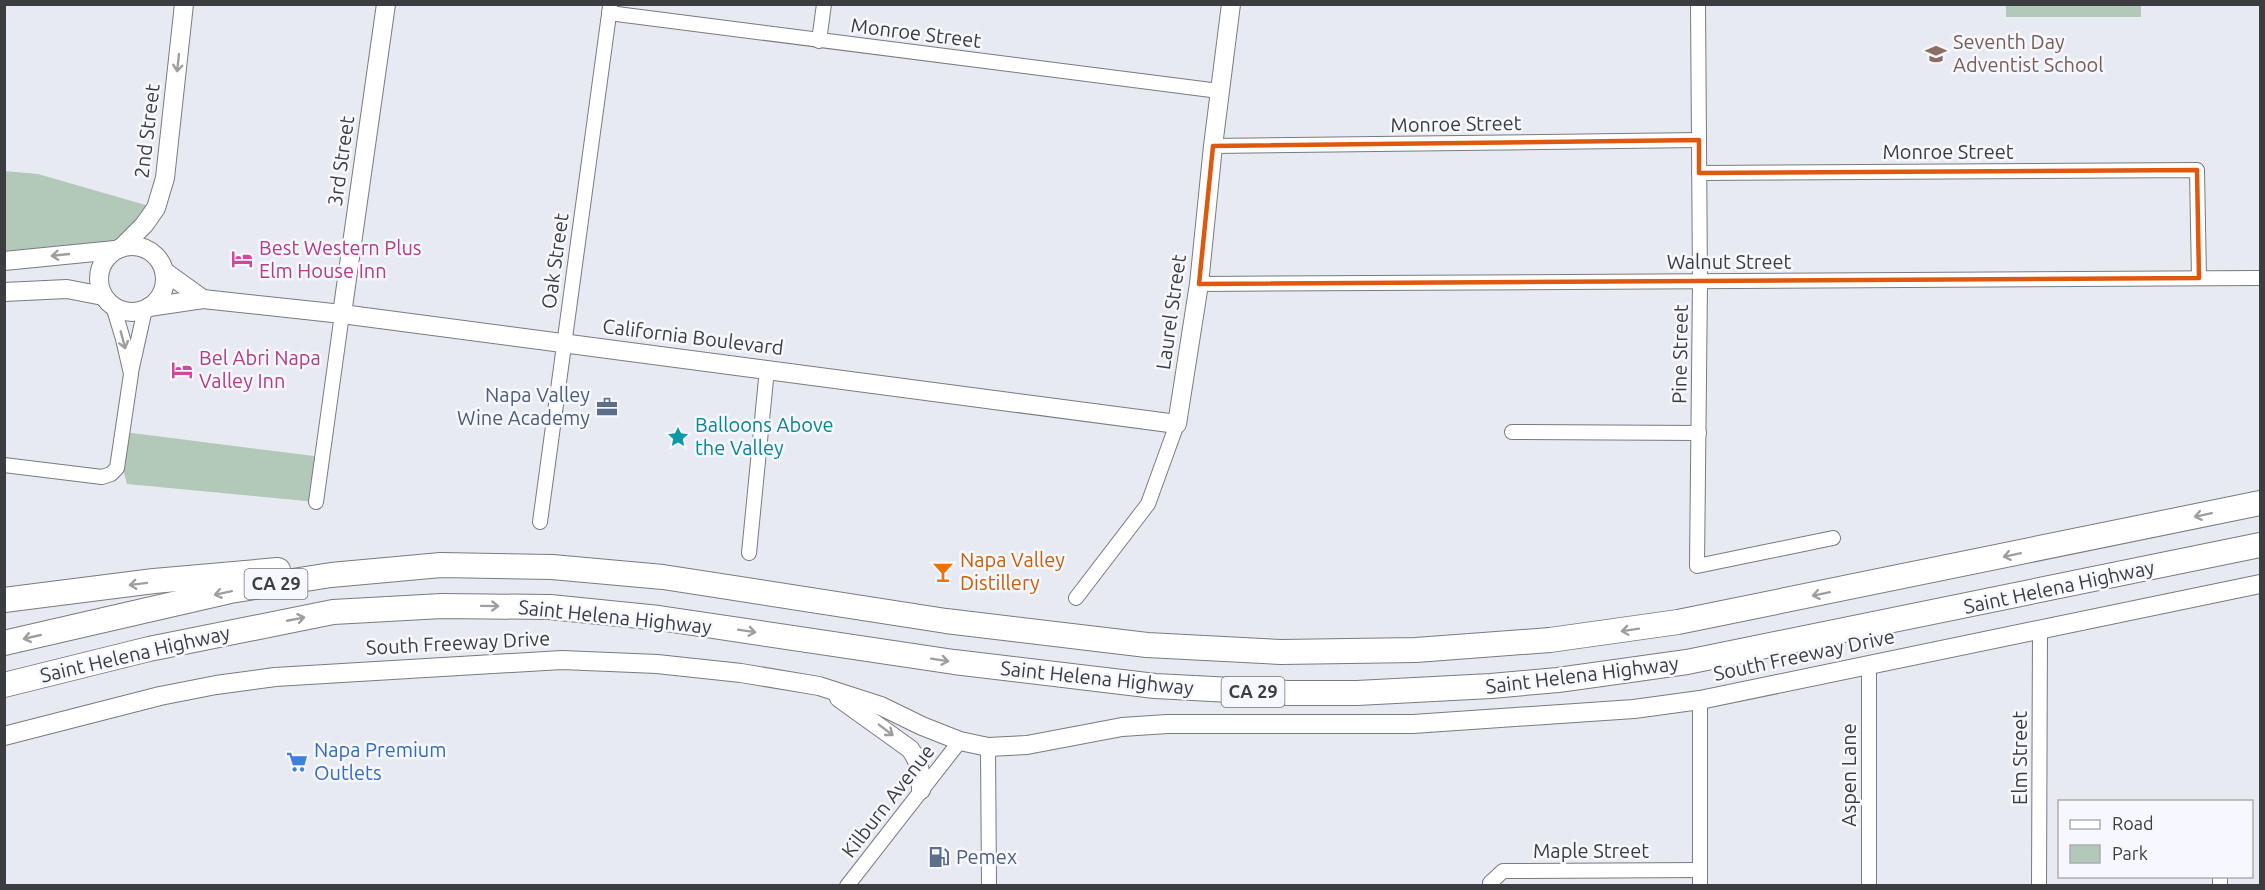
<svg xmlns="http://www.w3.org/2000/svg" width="2265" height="890" font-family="Ubuntu,sans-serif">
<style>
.green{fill:#b2c9b9}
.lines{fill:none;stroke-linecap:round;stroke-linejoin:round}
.street-casing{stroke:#797a81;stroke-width:16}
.secondary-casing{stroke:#797a81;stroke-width:20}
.highway-casing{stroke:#797a81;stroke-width:26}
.street{stroke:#fff;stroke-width:14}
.secondary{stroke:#fff;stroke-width:18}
.highway{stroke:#fff;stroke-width:24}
.oneway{stroke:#9e9ea0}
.marked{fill:none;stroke:#df580f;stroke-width:4.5;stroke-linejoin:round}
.labels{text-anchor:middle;stroke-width:5;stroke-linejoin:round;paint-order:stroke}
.shield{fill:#f6f7ff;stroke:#747579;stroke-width:1.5}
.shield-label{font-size:18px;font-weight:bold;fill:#3c3d40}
.street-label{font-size:20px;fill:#3c3d40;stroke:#f6f7ff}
.education-label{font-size:20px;fill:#785e54;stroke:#f6f7ff;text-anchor:start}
.hotel-label{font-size:20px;fill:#b23c85;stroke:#f6f7ff;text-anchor:start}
.service-label{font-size:20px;fill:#4e5e75;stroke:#f6f7ff;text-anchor:end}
.culture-label{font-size:20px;fill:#0d838f;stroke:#f6f7ff;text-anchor:start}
.food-label{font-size:20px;fill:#c56008;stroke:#f6f7ff;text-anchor:start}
.shop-label{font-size:20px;fill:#366cbe;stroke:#f6f7ff;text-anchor:start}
</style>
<rect width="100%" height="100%" fill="#e8eaf1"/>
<g class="green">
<rect x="2006" y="5" width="135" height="12"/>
<polygon points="4,171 38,174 156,208 120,249 5,261"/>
<polygon points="124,432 322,457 316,502 127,484 120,458"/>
</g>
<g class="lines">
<defs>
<g id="street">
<polyline points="1698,4 1700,282 1697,566 1833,538"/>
<polyline points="609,13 1219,91"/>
<polyline points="819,41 824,4"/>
<polyline points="1213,146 1699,140"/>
<polyline points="1699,173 2197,170 2199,278"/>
<polyline points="1199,284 2260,278"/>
<polyline points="131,372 145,309"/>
<polyline points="1512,432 1699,433"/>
<polyline points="4,465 102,477 111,474 117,468 131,374 123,339 113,306"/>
<polyline points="316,502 342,314"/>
<polyline points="540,522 610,7"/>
<polyline points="749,553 767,369"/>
<polyline points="1076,598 1148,504 1177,424"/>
<polyline points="1869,665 1869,886"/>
<polyline points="1700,700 1700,886"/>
<polyline points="988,747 989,886"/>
<polyline points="847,886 960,741"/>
<polyline points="1490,886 1490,883 1503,871 1700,870"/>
<polyline points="2039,886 2040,630"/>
<polyline points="2220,886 2220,876"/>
</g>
<g id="secondary">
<circle cx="132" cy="279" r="33"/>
<polyline points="121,248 144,225 156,208 165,178 184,4"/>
<polyline points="4,261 115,250"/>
<polyline points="164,271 203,299"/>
<polyline points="4,292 67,289 103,296"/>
<polyline points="149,307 203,299 342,314 1177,424 1199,284 1213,146 1231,4"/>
<polyline points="342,314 386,4"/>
<path d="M 839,698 L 910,749 C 920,762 921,773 921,790"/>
<polyline points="4,736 160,696 216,685 275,677 562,660 657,664 741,673 819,686 881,706 922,726 960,741 988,747 1027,745 1122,727 1167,724 1413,724 1634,709 1700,700 2260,584"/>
</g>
<g id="highway">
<polyline points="4,600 154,581 278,570"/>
<polyline points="4,643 230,591 331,575 441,565 552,567 663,577 946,621 1147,645 1281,652 1416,650 1550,640 1678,622 2260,503"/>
<polyline points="4,685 149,649 333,612 442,606 550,607 659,618 954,662 1155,686 1289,693 1357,693 1491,686 1558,680 1687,662 2260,545"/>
</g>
</defs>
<use href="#street" class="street-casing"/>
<use href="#secondary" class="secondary-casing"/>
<use href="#highway" class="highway-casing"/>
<use href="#street" class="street"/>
<use href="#secondary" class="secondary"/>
<use href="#highway" class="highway"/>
</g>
<defs><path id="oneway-shaft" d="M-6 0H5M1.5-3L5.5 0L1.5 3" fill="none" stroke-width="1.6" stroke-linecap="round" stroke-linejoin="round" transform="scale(1.5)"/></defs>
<g class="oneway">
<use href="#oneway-shaft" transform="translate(178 63) rotate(96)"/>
<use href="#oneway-shaft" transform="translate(60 255) rotate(174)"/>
<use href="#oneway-shaft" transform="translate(123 340) rotate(75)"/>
<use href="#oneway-shaft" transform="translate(2203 515) rotate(168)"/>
<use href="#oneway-shaft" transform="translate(2012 555) rotate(168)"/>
<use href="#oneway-shaft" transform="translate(138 584) rotate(173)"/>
<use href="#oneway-shaft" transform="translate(223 593) rotate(168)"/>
<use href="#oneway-shaft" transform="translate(1821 594) rotate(168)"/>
<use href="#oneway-shaft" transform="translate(490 606) rotate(1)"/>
<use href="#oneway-shaft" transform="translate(296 619) rotate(-11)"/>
<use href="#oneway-shaft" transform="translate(1630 630) rotate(171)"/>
<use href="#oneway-shaft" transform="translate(747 631) rotate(9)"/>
<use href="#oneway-shaft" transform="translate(32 637) rotate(167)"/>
<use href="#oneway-shaft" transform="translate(940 660) rotate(9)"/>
<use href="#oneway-shaft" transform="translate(886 730) rotate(37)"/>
</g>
<path class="marked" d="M 1699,140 L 1699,173 L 2197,170 L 2199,278 L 1199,284 L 1213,146 Z"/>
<defs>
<symbol id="school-bare" viewBox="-9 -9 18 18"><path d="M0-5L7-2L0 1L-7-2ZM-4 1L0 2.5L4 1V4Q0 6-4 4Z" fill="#8d6e63" stroke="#f6f7ff" stroke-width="2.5" paint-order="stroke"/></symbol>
<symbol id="hotel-bare" viewBox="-9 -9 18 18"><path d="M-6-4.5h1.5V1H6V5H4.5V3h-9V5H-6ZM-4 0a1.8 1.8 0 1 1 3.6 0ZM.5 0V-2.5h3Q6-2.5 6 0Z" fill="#d1479c" stroke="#f6f7ff" stroke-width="2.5" paint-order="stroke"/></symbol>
<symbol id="office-bare" viewBox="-9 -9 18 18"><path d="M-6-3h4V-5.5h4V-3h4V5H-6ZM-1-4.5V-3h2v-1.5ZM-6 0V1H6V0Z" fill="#5c6f8a" stroke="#f6f7ff" stroke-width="2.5" paint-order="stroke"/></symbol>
<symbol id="sight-bare" viewBox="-9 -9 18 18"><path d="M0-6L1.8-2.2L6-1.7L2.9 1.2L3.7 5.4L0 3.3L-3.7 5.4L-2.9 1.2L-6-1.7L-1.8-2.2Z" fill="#0f9aa8" stroke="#f6f7ff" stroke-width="2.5" paint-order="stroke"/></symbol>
<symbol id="bar-bare" viewBox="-9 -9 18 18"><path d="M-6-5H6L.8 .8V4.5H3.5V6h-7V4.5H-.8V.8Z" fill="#e8710a" stroke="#f6f7ff" stroke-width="2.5" paint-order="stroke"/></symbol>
<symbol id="supermarket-bare" viewBox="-9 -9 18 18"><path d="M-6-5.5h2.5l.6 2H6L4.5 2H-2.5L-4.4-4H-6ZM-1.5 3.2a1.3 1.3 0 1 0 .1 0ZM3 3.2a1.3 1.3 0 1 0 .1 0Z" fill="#3f7fe0" stroke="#f6f7ff" stroke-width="2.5" paint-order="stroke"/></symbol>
<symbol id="fuel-bare" viewBox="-9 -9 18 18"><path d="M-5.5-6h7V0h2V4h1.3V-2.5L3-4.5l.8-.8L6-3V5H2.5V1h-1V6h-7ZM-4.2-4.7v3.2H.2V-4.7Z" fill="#5c6f8a" stroke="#f6f7ff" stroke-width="2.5" paint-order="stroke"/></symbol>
</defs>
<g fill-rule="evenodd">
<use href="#school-bare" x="1921" y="39" width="30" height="30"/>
<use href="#hotel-bare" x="227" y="244" width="30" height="30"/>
<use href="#hotel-bare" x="167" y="355" width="30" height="30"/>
<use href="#office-bare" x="592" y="392" width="30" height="30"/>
<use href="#sight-bare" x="663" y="422" width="30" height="30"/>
<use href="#bar-bare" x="928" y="557" width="30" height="30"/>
<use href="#supermarket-bare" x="282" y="747" width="30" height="30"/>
<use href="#fuel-bare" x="924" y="842" width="30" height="30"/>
</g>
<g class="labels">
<g class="shield">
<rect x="244.5" y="569" width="63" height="30" rx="4.5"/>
<rect x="1221.5" y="677" width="63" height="30" rx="4.5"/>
</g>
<g class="shield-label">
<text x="276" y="590">CA 29</text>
<text x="1253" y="698">CA 29</text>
</g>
<g class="street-label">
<text transform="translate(916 33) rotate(7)" y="7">Monroe Street</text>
<text transform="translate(1456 124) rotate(-1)" y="7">Monroe Street</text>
<text transform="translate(147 131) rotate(-83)" y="7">2nd Street</text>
<text x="1948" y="159">Monroe Street</text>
<text transform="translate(341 161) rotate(-82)" y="7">3rd Street</text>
<text transform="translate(555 261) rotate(-82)" y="7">Oak Street</text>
<text x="1729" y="269">Walnut Street</text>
<text transform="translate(1171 312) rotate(-82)" y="7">Laurel Street</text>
<text transform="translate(693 337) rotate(7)" y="7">California Boulevard</text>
<text transform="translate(1680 354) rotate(-89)" y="7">Pine Street</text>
<text transform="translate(2059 587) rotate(-12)" y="7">Saint Helena Highway</text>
<text transform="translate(615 617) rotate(6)" y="7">Saint Helena Highway</text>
<text transform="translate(458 643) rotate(-3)" y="7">South Freeway Drive</text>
<text transform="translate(135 654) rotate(-13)" y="7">Saint Helena Highway</text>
<text transform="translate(1804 655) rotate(-12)" y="7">South Freeway Drive</text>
<text transform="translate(1582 675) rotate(-7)" y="7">Saint Helena Highway</text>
<text transform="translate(1097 678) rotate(6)" y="7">Saint Helena Highway</text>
<text transform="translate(2020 758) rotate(-90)" y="7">Elm Street</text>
<text transform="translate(1849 775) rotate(-90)" y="7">Aspen Lane</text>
<text transform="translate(888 801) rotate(-52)" y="7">Kilburn Avenue</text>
<text x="1591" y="858">Maple Street</text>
</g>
<g class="education-label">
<text x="1953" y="49">Seventh Day<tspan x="1953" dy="23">Adventist School</tspan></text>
</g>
<g class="hotel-label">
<text x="259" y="255">Best Western Plus<tspan x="259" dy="23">Elm House Inn</tspan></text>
<text x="199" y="365">Bel Abri Napa<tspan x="199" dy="23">Valley Inn</tspan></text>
</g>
<g class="service-label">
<text x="590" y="402">Napa Valley<tspan x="590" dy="23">Wine Academy</tspan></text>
<text x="956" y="864" text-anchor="start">Pemex</text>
</g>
<g class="culture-label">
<text x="695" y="432">Balloons Above<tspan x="695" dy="23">the Valley</tspan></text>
</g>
<g class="food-label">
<text x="960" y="567">Napa Valley<tspan x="960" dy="23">Distillery</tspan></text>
</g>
<g class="shop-label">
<text x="314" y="757">Napa Premium<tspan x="314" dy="23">Outlets</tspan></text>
</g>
</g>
<rect width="2265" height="890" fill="none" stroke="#3c3d40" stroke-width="12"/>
<rect x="2058" y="800" width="195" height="78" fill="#f6f7ff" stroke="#acadb3" stroke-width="1.5"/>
<rect x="2070" y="820" width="30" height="9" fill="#ffffff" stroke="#acadb3" stroke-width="1.5"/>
<text x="2112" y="830" font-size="18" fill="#3c3d40">Road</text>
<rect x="2070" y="845" width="30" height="18" fill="#b2c9b9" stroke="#acadb3" stroke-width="1.5"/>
<text x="2112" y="860" font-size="18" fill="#3c3d40">Park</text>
</svg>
